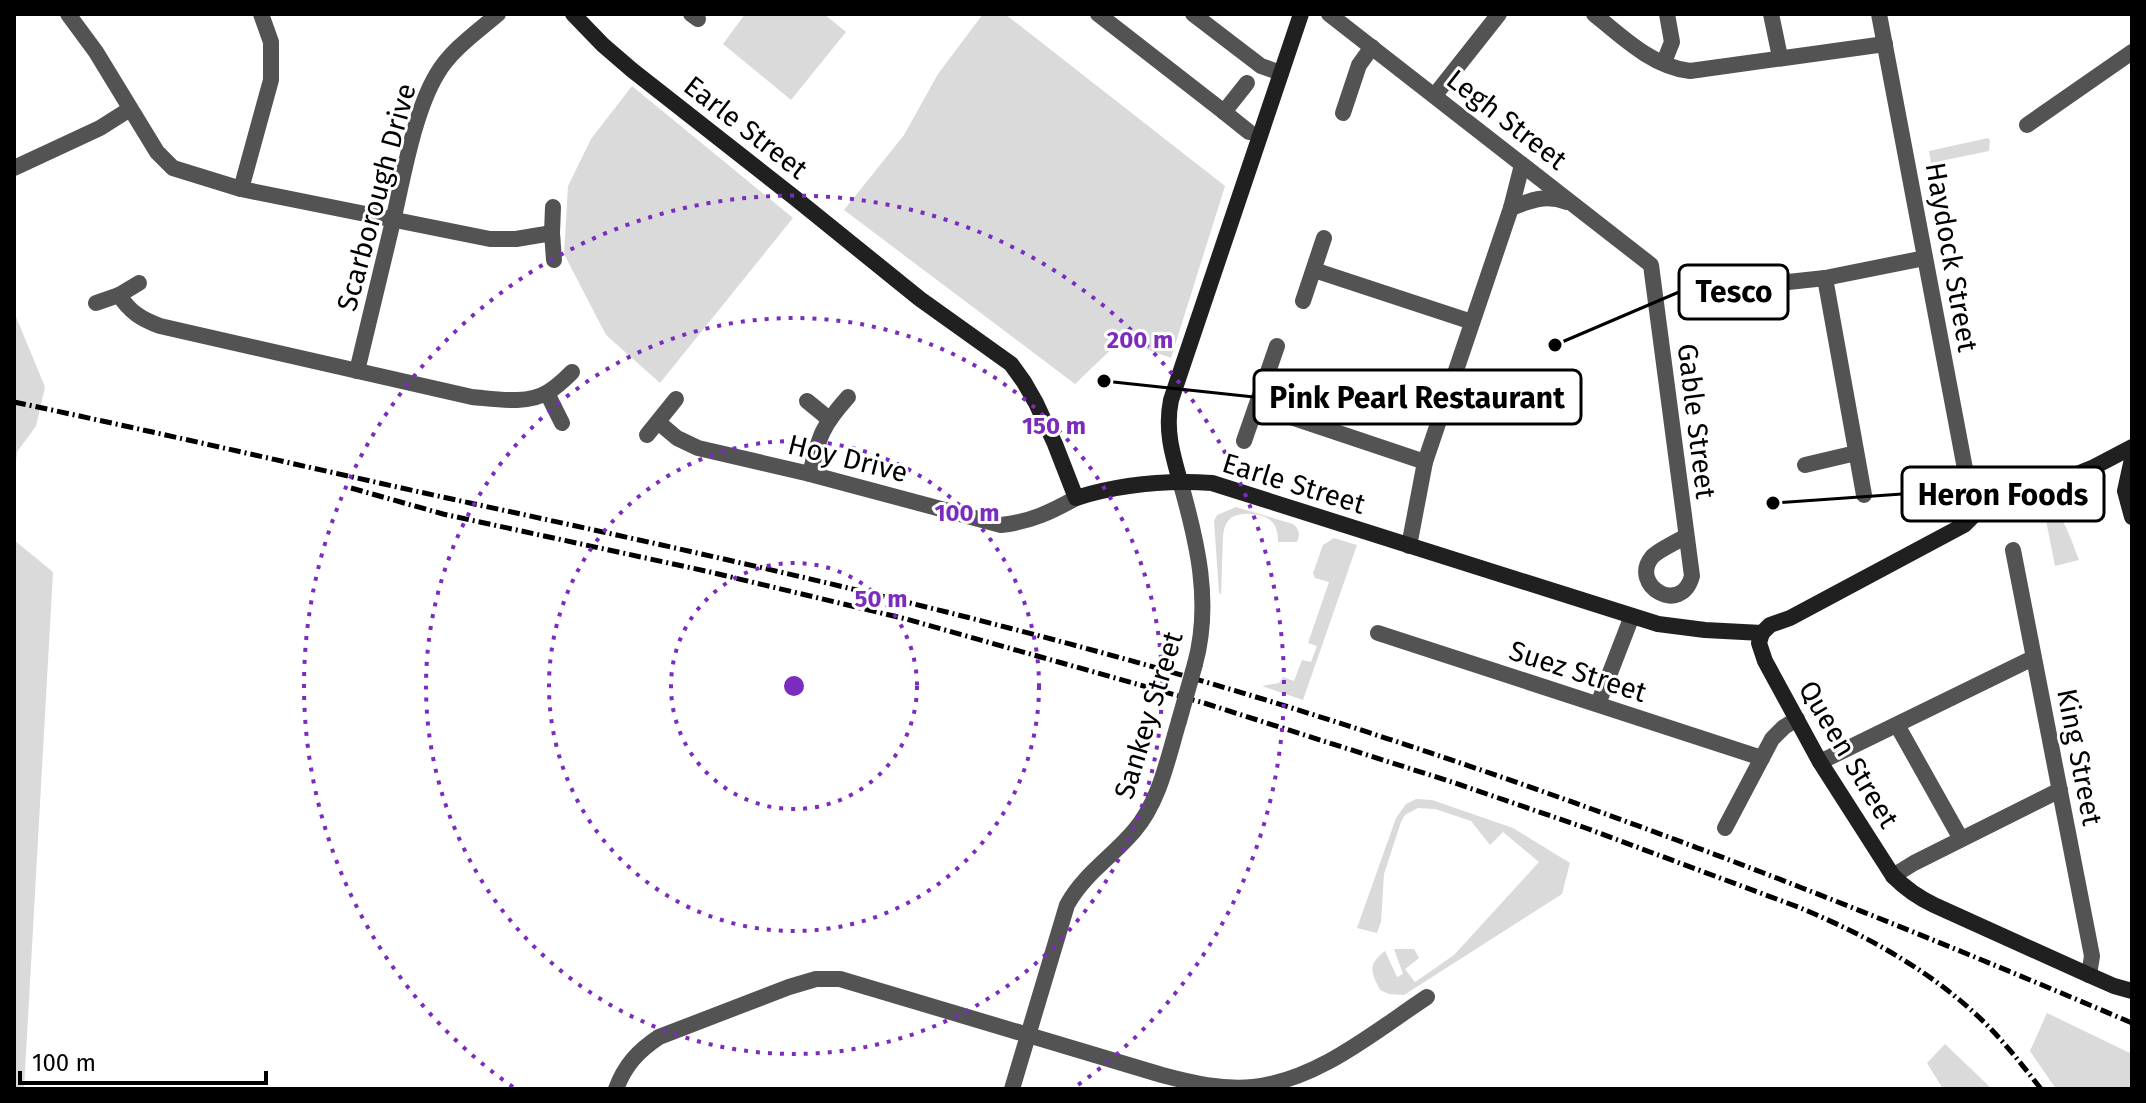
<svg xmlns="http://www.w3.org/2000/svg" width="2146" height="1103" font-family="'Fira Sans',sans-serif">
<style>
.green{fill:#dadada}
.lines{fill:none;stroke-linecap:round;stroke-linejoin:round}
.street{stroke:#535353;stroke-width:16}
.secondary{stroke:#202020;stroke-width:16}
.rail{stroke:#000;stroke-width:5;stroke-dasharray:12 4 2 4;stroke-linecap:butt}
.street-bridge{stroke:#535353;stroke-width:16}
.ring{fill:none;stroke:#7b2cbf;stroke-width:4;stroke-dasharray:4 8}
.labels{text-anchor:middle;stroke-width:6;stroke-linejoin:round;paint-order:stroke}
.street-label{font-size:28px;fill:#000;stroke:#fff}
.centre{fill:#7b2cbf;stroke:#fff;stroke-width:4}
.ring-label{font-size:24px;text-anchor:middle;font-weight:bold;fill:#7b2cbf;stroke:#fff;stroke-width:6;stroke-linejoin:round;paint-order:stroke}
.leader{fill:none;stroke:#000;stroke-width:3}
.callout-dot{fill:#000;stroke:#fff;stroke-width:3}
.callout{fill:#fff;stroke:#000;stroke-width:3}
.callout-label{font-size:30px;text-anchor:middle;font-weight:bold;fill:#000}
</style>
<rect width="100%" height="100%" fill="#fff"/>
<g class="green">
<polygon points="745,14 824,14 846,32 791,100 723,44"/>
<polygon points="983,14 1005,14 1225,186 1171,358 1121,340 1075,384 844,210 904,135 938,74"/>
<polygon points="632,86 793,218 660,383 606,335 564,254 568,186 591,139"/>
<polygon points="1988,138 1990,140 1989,151 1931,163 1929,151"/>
<polygon points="14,312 45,387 36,426 17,452 14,480"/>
<path d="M 2049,503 C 2064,516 2072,542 2079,560 L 2055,566 L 2043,505 Z"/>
<path d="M 1236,507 L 1293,524 C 1300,530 1300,534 1297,542 L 1278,542 C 1278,535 1277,528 1273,523 C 1266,513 1241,511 1231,518 C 1225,523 1224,529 1223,536 L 1221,595 L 1219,592 L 1214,521 L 1217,515 Z"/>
<polygon points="1334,538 1357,545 1303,700 1262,686 1279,683 1283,677 1294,681 1302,660 1311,662 1317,646 1308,643 1329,582 1315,578 1313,573 1323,545"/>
<polygon points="14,540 53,572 24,1089 14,1089"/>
<path d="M 1416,799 L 1432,800 L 1513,828 L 1570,863 L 1562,894 L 1404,995 L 1389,994 L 1380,990 C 1371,972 1367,965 1385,951 L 1397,977 L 1403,974 L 1394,949 L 1414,949 L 1419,958 L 1405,969 L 1415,982 L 1454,955 L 1539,862 L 1503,832 L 1490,845 L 1471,821 L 1435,809 L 1418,808 L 1405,815 L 1401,822 L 1384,874 L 1381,922 L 1377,933 L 1357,928 L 1396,818 L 1406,804 Z"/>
<polygon points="2047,1013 2132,1054 2132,1089 2056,1089 2030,1051"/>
<polygon points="1945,1044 1992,1089 1943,1089 1927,1063"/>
</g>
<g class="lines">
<g class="street">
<polyline points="68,14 96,52 157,152 173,168 241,189 490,239 516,239 552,233"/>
<polyline points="691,14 698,19"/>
<polyline points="1098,14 1224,112 1247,83"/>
<polyline points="1193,14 1261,66 1281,73"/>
<path d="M 1329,14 L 1651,265 L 1692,576 C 1681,617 1629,585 1652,557 C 1658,550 1677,542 1686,536"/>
<path d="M 1594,14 C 1622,37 1653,67 1690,71 L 1885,44"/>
<polyline points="1771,14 1780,57"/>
<path d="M 1879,14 L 1966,474 C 1970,486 1975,496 1986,503"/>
<polyline points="1664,62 1672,42 1667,14"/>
<polyline points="1435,95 1499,14"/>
<polyline points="1224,112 1249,132"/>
<polyline points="1343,113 1359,65 1372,47"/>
<polyline points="2027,125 2132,52"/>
<polyline points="14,168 100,128 130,109"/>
<polyline points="241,189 271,80 271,42 261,14"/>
<polyline points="553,207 552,233 554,260"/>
<path d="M 1511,208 C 1531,200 1546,194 1567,202"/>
<polyline points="1314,270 1472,322"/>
<polyline points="1825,278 1864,495"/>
<polyline points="1734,288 1825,278 1925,258"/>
<path d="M 119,295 C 130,312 141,319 160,326 L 472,397 C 496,399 527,405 548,392 C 557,387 565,379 572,372"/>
<polyline points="1303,301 1324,238"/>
<polyline points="96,303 119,295 139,283"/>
<path d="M 357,371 C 369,321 381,271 393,221 C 403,178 414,112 437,74 C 451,50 477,32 498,14"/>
<polyline points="547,393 562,423"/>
<polyline points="807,401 829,419"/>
<polyline points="1258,406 1425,462"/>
<path d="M 658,422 L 677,438 L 698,448 L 810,474 L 1001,525 C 1030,522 1051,512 1076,498"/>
<polyline points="647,435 676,399"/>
<polyline points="1244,441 1277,346"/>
<polyline points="1805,465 1856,453"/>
<path d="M 810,474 C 819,436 822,426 848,397"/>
<path d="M 1180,481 C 1197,541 1212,602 1195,664"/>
<polyline points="1409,546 1425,462 1511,208 1522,165"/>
<polyline points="2013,550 2092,956 2089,975"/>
<polyline points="1378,633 1762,758"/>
<polyline points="1598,704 1632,616"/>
<polyline points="1897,725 1961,839"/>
<polyline points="1820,762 2033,658"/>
<polyline points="1725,828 1772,739 1784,727 1797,719"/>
<polyline points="1893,876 1914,863 2060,790"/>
<path d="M 616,1089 C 625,1065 638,1051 659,1037 L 789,987 L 816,979 L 840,979 L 1162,1075 C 1192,1083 1222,1090 1253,1087 C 1318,1080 1374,1032 1427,997"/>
<path d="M 1012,1089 L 1067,905 C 1084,874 1112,857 1134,831 C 1160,801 1168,757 1179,721"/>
</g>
<g class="secondary">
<path d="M 573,14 L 603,45 L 632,70 L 795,198 L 920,299 L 1011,364 L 1024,382 L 1036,403 L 1055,444 L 1076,498 C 1121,484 1165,480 1212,483 L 1658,624 L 1705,630 L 1762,633"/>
<polyline points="2132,459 2125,491 2132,517"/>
<path d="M 1180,481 C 1172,453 1165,429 1171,400 L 1301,14"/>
<path d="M 1762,633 L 1759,643 L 1765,661 L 1820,762 L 1893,876 C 1906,889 1917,897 1934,905 L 2089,975 L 2114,986 L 2132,991"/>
<polyline points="1762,633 1770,625 1790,618 1964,525 1986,503 1997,504 2008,502 2092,468 2132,447"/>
</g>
<g class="rail">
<path d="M 14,402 C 166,434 318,470 470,503 C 752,564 1035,627 1311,714 C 1590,802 1863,908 2132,1023"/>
<path d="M 351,488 L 443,514 L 710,572 L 906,619 L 1204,703 L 1452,782 L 1583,827 L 1798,907 C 1866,935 1932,971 1985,1023 C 2006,1044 2023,1066 2041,1089"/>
</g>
<polyline class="street-bridge" points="1179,721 1195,664"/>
</g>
<g class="ring">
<circle cx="794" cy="686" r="123"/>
<circle cx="794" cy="686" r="245"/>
<circle cx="794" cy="686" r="368"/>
<path d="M513 1087A490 490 0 1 1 1075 1087"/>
</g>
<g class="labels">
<g class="street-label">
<text transform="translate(1507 119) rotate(38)" y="10">Legh Street</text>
<text transform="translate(746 127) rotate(38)" y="10">Earle Street</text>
<text transform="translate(376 197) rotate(-75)" y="10">Scarborough Drive</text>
<text transform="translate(1952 257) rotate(80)" y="10">Haydock Street</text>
<text transform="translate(1697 421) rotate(83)" y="10">Gable Street</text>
<text transform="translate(848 458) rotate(14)" y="10">Hoy Drive</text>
<text transform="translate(1294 483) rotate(17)" y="10">Earle Street</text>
<text transform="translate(1578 671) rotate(18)" y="10">Suez Street</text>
<text transform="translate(1148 715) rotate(-73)" y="10">Sankey Street</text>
<text transform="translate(1849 754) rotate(59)" y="10">Queen Street</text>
<text transform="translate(2080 757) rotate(79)" y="10">King Street</text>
</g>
</g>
<circle cx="794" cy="686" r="12" class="centre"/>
<g class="ring-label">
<text x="1140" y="348">200 m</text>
<text x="1054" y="434">150 m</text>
<text x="967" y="521">100 m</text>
<text x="881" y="607">50 m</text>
</g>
<path class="leader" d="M1555 345L1679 292M1104 381L1254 397M1773 503L1902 494"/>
<g class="callout-dot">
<circle cx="1555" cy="345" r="8"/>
<circle cx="1104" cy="381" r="8"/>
<circle cx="1773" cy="503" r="8"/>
</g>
<g class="callout">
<rect x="1679" y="265" width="109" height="54" rx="8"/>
<rect x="1254" y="370" width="327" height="54" rx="8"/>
<rect x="1902" y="467" width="202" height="54" rx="8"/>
</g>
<g class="callout-label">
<text x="1734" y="302">Tesco</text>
<text x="1417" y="408">Pink Pearl Restaurant</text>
<text x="2003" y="505">Heron Foods</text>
</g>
<rect width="2146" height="1103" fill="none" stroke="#000000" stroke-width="32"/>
<path d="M20 1071v12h246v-12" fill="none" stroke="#000000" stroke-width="4"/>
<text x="32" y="1071" font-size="24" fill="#000000" stroke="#ffffff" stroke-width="6" paint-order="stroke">100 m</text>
</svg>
